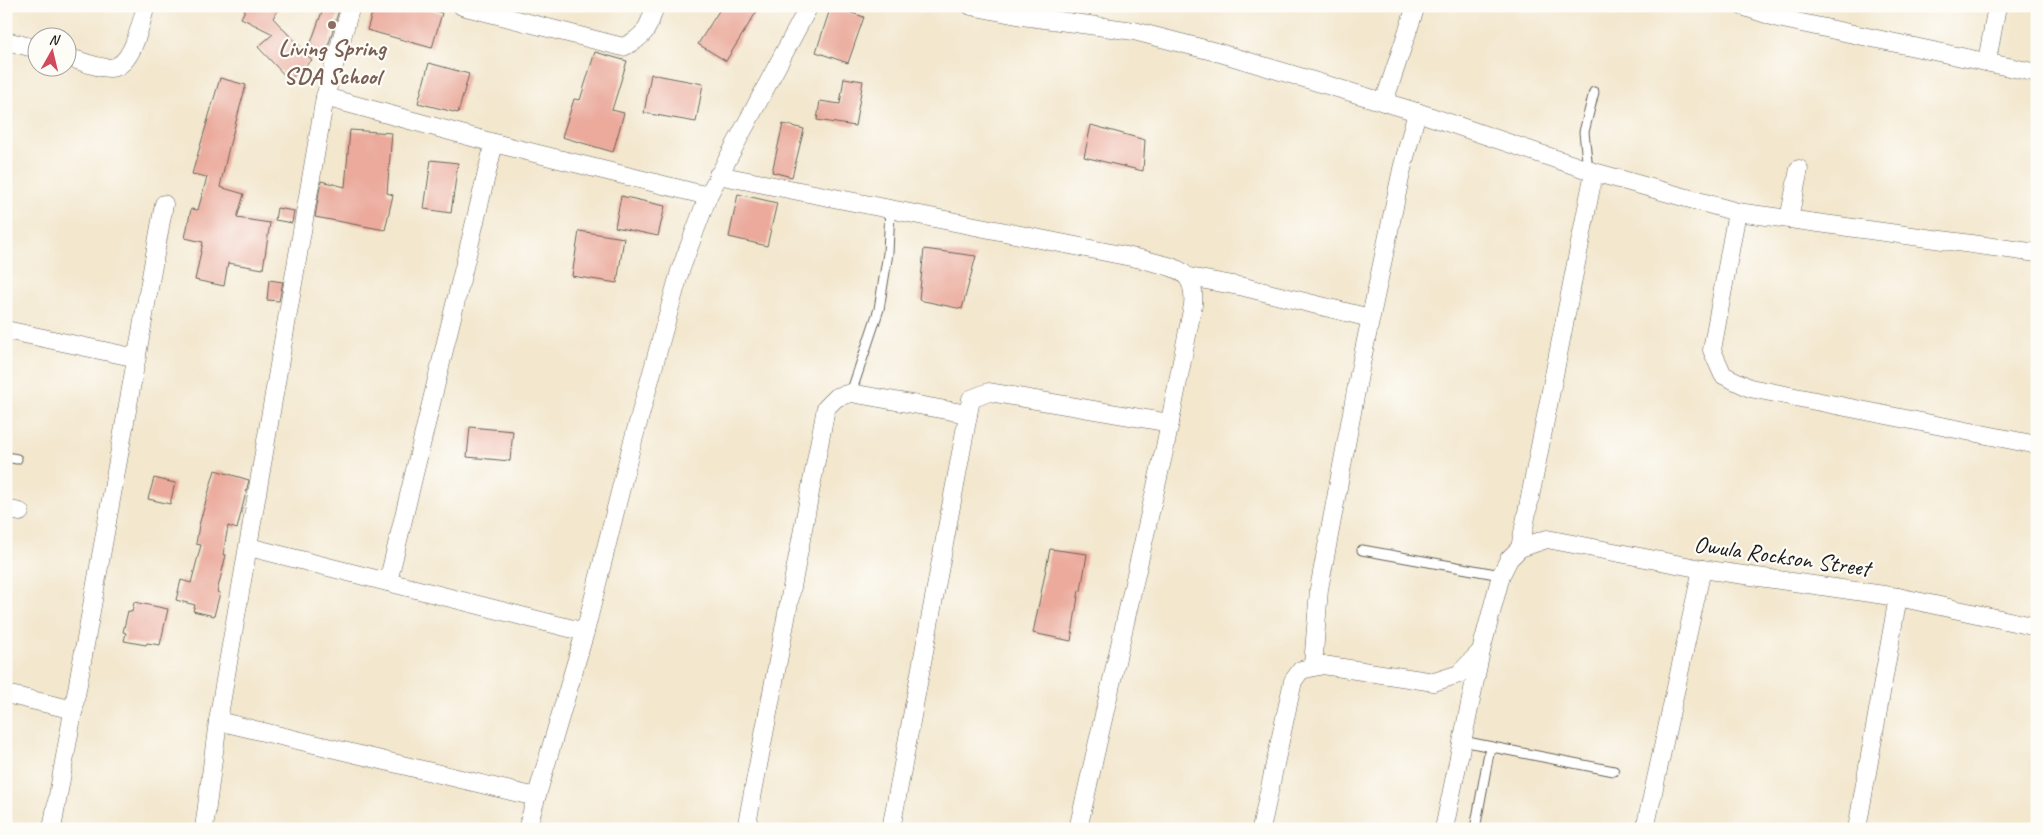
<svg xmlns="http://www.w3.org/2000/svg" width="2043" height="835" font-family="Caveat,sans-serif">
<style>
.building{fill:#ebaa9c}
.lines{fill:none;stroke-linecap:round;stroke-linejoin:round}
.lane-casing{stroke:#67635a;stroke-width:11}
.street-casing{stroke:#67635a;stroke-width:19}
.lane{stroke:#fff;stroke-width:9}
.street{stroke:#fff;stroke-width:18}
.education-dot{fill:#8d6e63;stroke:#fdfcf7;stroke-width:2}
.labels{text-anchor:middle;stroke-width:4.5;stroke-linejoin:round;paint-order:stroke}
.education-label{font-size:24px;font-weight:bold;fill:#785e54;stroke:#fdfcf7}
.street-label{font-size:24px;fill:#1c1c1c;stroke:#fdfcf7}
</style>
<rect width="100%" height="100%" fill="#fdfcf7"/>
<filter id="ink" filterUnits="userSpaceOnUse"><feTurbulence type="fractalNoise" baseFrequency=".02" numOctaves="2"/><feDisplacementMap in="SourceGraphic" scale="10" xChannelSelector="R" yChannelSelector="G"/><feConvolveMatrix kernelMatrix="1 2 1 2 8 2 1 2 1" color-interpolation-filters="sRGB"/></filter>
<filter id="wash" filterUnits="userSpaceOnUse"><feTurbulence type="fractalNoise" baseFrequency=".0096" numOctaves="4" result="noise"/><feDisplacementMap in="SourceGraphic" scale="20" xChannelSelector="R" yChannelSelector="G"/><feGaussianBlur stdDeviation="1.12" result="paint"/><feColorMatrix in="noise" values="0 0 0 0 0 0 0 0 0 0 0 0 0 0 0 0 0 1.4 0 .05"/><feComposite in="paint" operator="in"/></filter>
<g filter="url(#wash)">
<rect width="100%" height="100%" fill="#f3e7ce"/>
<g id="blocks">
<g class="building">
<polygon points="247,6 280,6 273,18 312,60 289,80 258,47 273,34 241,18"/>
<polygon points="324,6 340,6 325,57 308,51"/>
<polygon points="374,6 419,6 442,13 432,48 367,30"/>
<polygon points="722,6 760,6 726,61 698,44"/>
<polygon points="831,6 864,17 848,63 816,52"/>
<polygon points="595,52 627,61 612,110 624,113 613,152 562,137 574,99 580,100"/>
<polygon points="429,63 469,74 458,113 418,103"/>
<polygon points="651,74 703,84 696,122 644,113"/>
<polygon points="220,78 246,85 229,147 220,187 244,194 237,218 270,223 263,269 228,263 224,286 195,280 203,242 185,238 191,209 198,210 207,177 192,174"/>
<polygon points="844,78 863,81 855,126 817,120 820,101 840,104"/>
<polygon points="783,124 804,129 792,177 772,172"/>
<polygon points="1091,125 1145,140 1143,171 1084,157"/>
<polygon points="350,130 392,133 387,193 393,195 385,230 315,217 321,181 345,187"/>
<polygon points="431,160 458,163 451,213 424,209"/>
<polygon points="738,194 777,203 767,246 729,237"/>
<polygon points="621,196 665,206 658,236 615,227"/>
<polygon points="277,208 294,211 292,223 275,220"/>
<polygon points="579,231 624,238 617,283 572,276"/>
<polygon points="924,249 976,256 962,309 919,300"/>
<polygon points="269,280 283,282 279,301 267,300"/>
<polygon points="470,427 513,431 510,461 467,457"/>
<polygon points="215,470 249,480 237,529 228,526 223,555 226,555 217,592 220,593 214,616 193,611 195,605 176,600 181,580 191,583 201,545 196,544 199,525"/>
<polygon points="154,478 175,483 170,504 148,499"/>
<polygon points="1050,549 1087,554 1081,591 1079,590 1071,641 1033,633"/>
<polygon points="134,602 168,609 160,645 147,643 146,645 124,641 126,633 123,632 128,611 132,612"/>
</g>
</g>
</g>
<g filter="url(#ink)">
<use href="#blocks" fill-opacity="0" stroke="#67635a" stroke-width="1"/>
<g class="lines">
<defs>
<g id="lane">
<polyline points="1588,170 1584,132 1594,92"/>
<polyline points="851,393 879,309 888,253 890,209"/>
<polyline points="6,457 17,459"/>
<polyline points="1362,550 1501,575"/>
<polyline points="1462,741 1614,771"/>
<polyline points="1475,829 1490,747"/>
</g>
<g id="street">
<path d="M 462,6 L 623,47 C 644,38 649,28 655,6"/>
<polyline points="971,6 1022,16 1134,31 1220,53 1417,112 1594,172 1737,212 2037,253"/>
<polyline points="1742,6 1778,18 2037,73"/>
<polyline points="6,41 38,49"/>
<path d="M 68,57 C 81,61 96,68 110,68 C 133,67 140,24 146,6"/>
<polyline points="1987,61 1997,6"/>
<polyline points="325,97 494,143 708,196"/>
<polyline points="1384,102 1416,6"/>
<path d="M 718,175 L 1141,259 C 1171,267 1197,267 1193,305 L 1165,447 L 1078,829"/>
<polyline points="1737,212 1712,350 1723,375 1750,388 2037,445"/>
<polyline points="1789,219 1799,169"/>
<polyline points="1189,277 1244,287 1370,318"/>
<polyline points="6,330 137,358"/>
<polyline points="6,509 20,512"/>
<polyline points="249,547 585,632"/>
<polyline points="1520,548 1547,539 1702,569 1898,597 2037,627"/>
<polyline points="388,582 494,143"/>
<polyline points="1313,666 1319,589 1361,364 1402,169 1417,112"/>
<polyline points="6,694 74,710"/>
<polyline points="218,721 536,797"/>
<polyline points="52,829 164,204"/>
<polyline points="204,829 218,721 325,97 351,6"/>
<polyline points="527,829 585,632 631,448 680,271 708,196 809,6"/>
<polyline points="746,829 826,408 837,397 851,393 968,414"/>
<polyline points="891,829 971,399 989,392 1170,423"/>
<polyline points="1261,829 1293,681 1301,670 1323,665 1434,682 1459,674 1481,651"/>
<polyline points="1444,829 1481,651 1501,575 1509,559 1520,548 1594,172"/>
<polyline points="1645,829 1702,569"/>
<polyline points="1857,829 1898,597"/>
</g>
</defs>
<use href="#lane" class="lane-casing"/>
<use href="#street" class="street-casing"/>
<use href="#lane" class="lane"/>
<use href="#street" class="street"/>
</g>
</g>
<circle class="education-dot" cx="332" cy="25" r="5"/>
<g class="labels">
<g class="education-label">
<text x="332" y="56">Living Spring<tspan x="332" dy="28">SDA School</tspan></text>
</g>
<g class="street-label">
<text transform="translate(1782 556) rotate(8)" y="8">Owula Rockson Street</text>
</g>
</g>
<rect width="2043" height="835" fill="none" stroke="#fdfcf7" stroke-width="25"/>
<g transform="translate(52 52) rotate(8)"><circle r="24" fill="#fdfcf7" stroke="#a3a29f"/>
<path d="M0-4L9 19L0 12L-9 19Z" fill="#d1495b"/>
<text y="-8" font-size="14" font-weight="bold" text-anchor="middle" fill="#1c1c1c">N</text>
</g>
</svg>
